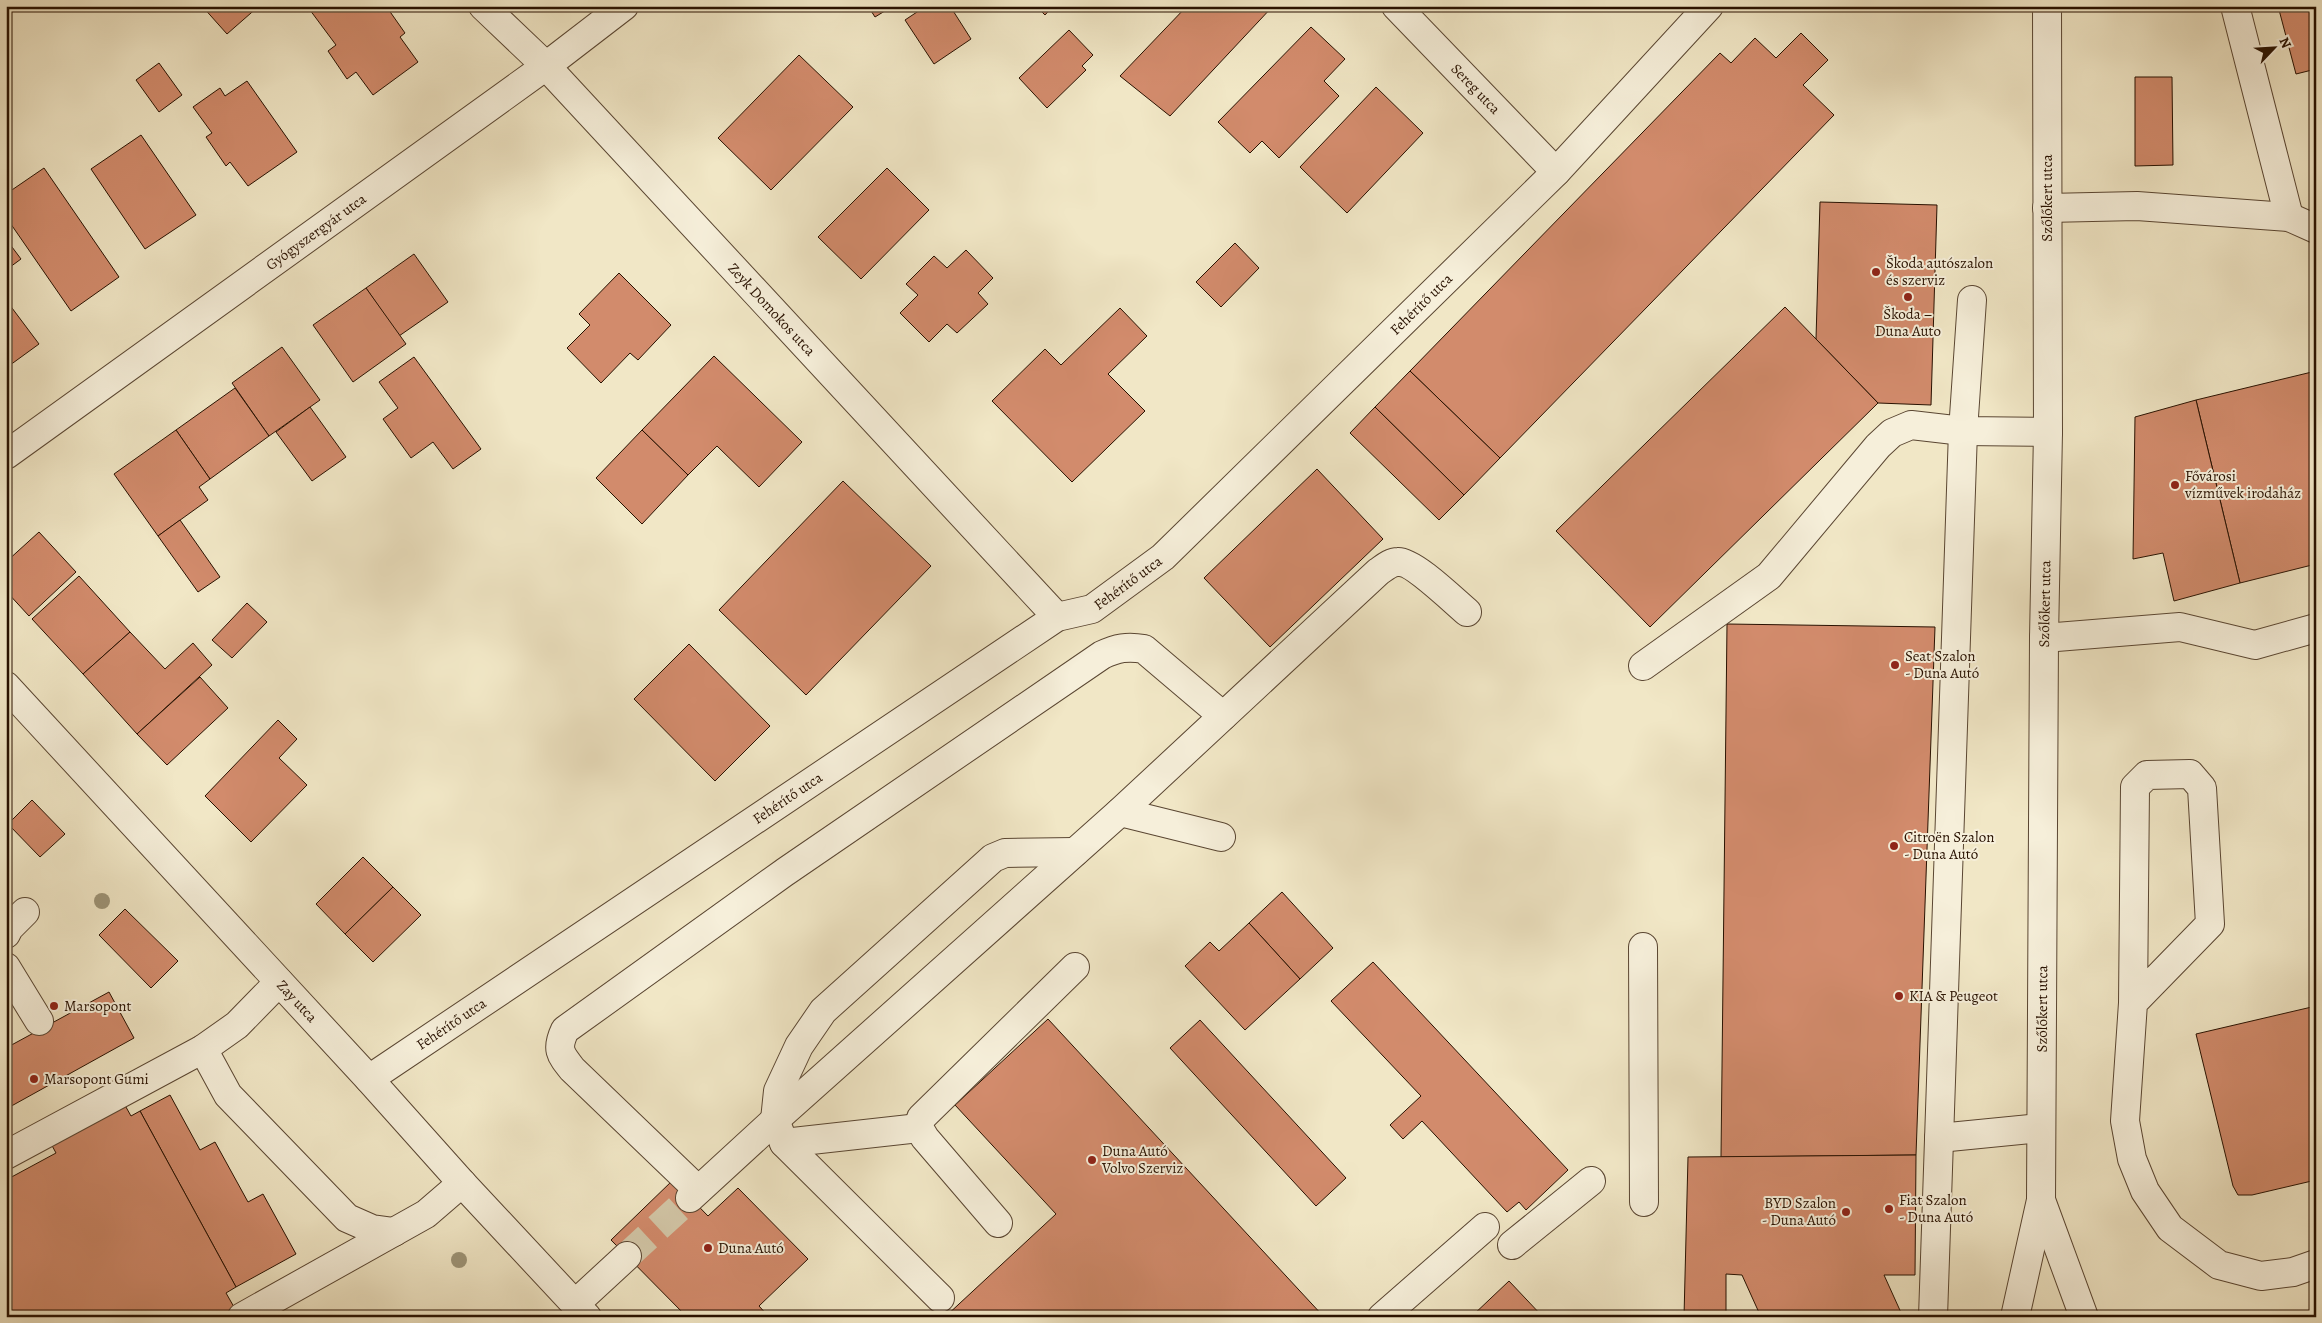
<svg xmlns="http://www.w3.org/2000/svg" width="2322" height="1323" font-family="Alegreya,serif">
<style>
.building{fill:#d28b6c;stroke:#281100}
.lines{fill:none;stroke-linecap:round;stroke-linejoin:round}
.minor-tunnel{stroke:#d3c7a8;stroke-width:28;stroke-dasharray:28 14;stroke-linecap:butt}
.minor-casing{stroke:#5a4632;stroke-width:30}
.minor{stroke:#f6efda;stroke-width:28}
.tree{fill:#9d9477}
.poi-dot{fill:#8f2418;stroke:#f6efda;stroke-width:2}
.labels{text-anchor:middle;stroke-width:4;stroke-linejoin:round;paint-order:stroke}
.street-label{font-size:15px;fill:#281100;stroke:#f6efda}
.poi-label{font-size:15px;fill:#281100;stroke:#f6efda;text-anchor:start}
</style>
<rect width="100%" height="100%" fill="#f1e7c6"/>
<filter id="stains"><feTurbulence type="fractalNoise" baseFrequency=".004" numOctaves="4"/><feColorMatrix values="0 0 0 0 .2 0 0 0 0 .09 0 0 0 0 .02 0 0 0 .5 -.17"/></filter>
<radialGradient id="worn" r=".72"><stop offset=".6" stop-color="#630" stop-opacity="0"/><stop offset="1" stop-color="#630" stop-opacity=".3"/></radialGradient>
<g class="building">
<polygon points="202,6 259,6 227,34"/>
<polygon points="307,6 386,6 405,33 400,37 418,62 373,95 356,72 347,79 328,51 336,45"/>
<polygon points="868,6 893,6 875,17"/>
<polygon points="926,6 950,6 971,39 934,64 905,20"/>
<polygon points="1036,6 1053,6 1045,15"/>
<polygon points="1187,6 1273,6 1170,116 1120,76"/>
<polygon points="2278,6 2316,6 2316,69 2296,74"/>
<polygon points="1311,27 1345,59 1324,81 1339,96 1279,158 1262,141 1250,153 1218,122"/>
<polygon points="1069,30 1093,55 1082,66 1086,70 1047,108 1019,78"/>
<polygon points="1801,33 1828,60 1803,85 1834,115 1500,458 1410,371 1720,53 1731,63 1755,38 1776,58"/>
<polygon points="799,55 853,107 771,190 718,138"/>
<polygon points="159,63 182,95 159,112 136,80"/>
<polygon points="2135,77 2172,77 2173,165 2135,166"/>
<polygon points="247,81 297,152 248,186 230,162 226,166 206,137 212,133 193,107 220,88 225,96"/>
<polygon points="1376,87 1423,133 1347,213 1300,167"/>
<polygon points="141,135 196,215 145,249 91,169"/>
<polygon points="44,168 119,277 71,311 6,217 6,194"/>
<polygon points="887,168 929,210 861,279 818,237"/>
<polygon points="1820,202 1937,205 1931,405 1878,403 1816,339"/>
<polygon points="6,239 21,259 6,270"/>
<polygon points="1235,243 1259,268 1221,307 1196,282"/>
<polygon points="966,250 993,278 978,293 988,304 957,333 947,324 929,342 900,313 918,295 906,284 934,256 947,268"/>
<polygon points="414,254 448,302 399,336 366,288"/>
<polygon points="619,273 671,325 638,360 630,353 601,383 567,348 590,325 579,314"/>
<polygon points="366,288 406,344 353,382 313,325"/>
<polygon points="6,300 39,344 6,368"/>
<polygon points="1785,307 1878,403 1650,627 1556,531"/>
<polygon points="1120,308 1147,336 1108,374 1145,411 1072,482 992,401 1045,349 1061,365"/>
<polygon points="282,347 320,400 269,436 232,383"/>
<polygon points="714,356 802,442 759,487 717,446 688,475 642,430"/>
<polygon points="414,357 481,449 453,469 433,442 411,458 383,419 398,408 379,382"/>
<polygon points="1410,371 1500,458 1464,495 1375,407"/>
<polygon points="2316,371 2316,564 2240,583 2196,400"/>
<polygon points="235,388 269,436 210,479 176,430"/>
<polygon points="2196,400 2240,583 2174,601 2163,553 2133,559 2135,417"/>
<polygon points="310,407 346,457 312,481 276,432"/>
<polygon points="1375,407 1464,495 1439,520 1350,433"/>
<polygon points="176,430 210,479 199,487 208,500 158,536 114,474"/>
<polygon points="642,430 688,475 642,524 596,478"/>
<polygon points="1317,469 1383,539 1270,647 1204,578"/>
<polygon points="843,481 931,566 806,695 719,610"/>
<polygon points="180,520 220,577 198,592 158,536"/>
<polygon points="39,532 76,572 29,616 6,591 6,562"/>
<polygon points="79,576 130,632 83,674 32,619"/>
<polygon points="247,603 267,622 232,658 212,640"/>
<polygon points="1727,624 1935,627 1916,1155 1721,1157"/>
<polygon points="130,632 165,669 193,643 212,665 137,734 83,674"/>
<polygon points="689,644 770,726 715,781 634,699"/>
<polygon points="200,677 228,708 167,765 137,734"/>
<polygon points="278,720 297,739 279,758 307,785 251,842 205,796"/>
<polygon points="32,800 65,834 40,857 8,824"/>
<polygon points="363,857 393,887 345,934 316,904"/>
<polygon points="393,887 421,915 373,962 345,934"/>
<polygon points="1282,892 1333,948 1300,979 1249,923"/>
<polygon points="125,909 178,961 151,988 99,935"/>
<polygon points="1249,923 1300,979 1245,1030 1185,966 1210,942 1219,951"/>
<polygon points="1373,962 1568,1170 1526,1210 1519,1202 1507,1212 1422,1121 1403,1139 1390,1125 1421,1096 1331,1001"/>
<polygon points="109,992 134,1038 6,1109 6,1048"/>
<polygon points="2316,1006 2316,1180 2252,1195 2238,1195 2233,1186 2196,1034"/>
<polygon points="1048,1019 1324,1317 945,1317 1056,1214 955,1105"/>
<polygon points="1200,1020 1346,1178 1316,1206 1170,1048"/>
<polygon points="170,1095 200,1150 215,1142 248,1202 263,1194 296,1254 236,1287 140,1111"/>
<polygon points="122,1100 131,1116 140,1111 236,1287 226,1293 238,1314 233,1317 6,1317 6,1180 56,1153 49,1140"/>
<polygon points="1916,1155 1915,1275 1884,1275 1903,1317 1761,1317 1742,1275 1726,1274 1726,1317 1684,1317 1688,1157"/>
<polygon points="673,1180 708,1216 738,1188 808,1259 759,1306 769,1317 687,1317 611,1240"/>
<polygon points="1509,1281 1543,1317 1471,1317"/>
</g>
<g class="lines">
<polyline class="minor-tunnel" points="627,1256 690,1198"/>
<defs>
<g id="minor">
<path id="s1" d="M 483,6 L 546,66 L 1057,617"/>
<path id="s2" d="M 1396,6 L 1556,172"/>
<polyline points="2235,6 2289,217"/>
<polyline points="2047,208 2137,206 2289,217 2316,229"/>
<path id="s3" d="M 6,455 L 546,66 L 624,6"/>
<polyline points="2044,638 2180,627 2255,645 2316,628"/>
<polyline points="1643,666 1769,576 1878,446 1892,433 1911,425 1963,431 2048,432"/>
<path id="s4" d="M 6,686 L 369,1079 L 462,1183 L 587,1317"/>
<polyline points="1120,812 1221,837"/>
<polyline points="6,934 9,928 25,912"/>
<polyline points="1643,947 1644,1202"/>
<polyline points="6,967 39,1021"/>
<polyline points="2133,1003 2210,924 2202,788 2190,774 2147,775 2135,787 2133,1003 2125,1121 2132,1159 2145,1191 2170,1228 2219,1265 2261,1276 2293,1272 2316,1264"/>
<polyline points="203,1049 228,1095 347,1218 372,1229 394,1232"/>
<path id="s5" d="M 369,1079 L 1057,617 L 1092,609 L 1163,557 L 1556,172 L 1709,6"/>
<polyline points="1939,1138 2041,1128"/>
<polyline points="784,1143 919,1128"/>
<polyline points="6,1155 203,1049 237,1025 279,982"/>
<path d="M 698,1190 L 572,1069 C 560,1054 556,1049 565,1030 L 785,872 L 1102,655 C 1117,648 1127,646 1144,649 L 1223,716"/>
<path d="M 690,1198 L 775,1120 L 1120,812 L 1378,572 C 1384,568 1390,562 1398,562 C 1413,561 1454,601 1467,612"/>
<polyline points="2041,1200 2084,1317"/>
<polyline points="998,1223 925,1138 919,1128 921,1118 1075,967"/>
<polyline points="1512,1245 1591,1181"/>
<polyline points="940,1298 784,1143 775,1120 778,1091 799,1046 823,1011 993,858 1005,853 1075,852"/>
<polyline points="575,1304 627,1256"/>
<polyline points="242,1317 426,1214 462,1183"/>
<polyline points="1382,1317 1485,1227"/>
<polyline points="1933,1317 1963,431 1972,300"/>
<path id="s6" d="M 2015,1317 L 2041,1200 L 2044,638 L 2048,432 L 2047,6"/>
</g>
</defs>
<use href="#minor" class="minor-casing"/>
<use href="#minor" class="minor"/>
</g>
<g class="tree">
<circle cx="102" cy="901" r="8"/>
<circle cx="459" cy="1260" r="8"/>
</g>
<g class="poi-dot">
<circle cx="1876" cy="272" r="5"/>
<circle cx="1908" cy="297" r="5"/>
<circle cx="2175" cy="485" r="5"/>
<circle cx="1895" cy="665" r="5"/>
<circle cx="1894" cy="846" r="5"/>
<circle cx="1899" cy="996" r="5"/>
<circle cx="54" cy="1006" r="5"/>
<circle cx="34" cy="1079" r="5"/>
<circle cx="1092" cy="1160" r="5"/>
<circle cx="1889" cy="1209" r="5"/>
<circle cx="1846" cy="1212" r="5"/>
<circle cx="708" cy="1248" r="5"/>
</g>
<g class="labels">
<g class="street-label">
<text dy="5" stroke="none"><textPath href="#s2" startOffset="115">Sereg utca</textPath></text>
<text transform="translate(2047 198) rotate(-90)" y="5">Szőlőkert utca</text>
<text dy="5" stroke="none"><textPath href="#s3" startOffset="382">Gyógyszergyár utca</textPath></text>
<text dy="5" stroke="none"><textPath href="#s5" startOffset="1314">Fehérítő utca</textPath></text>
<text dy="5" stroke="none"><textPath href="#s1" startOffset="419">Zeyk Domokos utca</textPath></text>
<text dy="5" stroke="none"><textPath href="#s5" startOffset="909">Fehérítő utca</textPath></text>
<text dy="5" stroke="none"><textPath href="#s6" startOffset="716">Szőlőkert utca</textPath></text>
<text dy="5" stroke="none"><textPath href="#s5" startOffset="504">Fehérítő utca</textPath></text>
<text dy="5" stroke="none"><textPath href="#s4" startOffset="429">Zay utca</textPath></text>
<text dy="5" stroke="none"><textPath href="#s6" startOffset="311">Szőlőkert utca</textPath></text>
<text dy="5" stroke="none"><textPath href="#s5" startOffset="99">Fehérítő utca</textPath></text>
</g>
<g class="poi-label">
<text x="1886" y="268">Škoda autószalon<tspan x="1886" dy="17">és szerviz</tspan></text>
<text x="1908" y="319" text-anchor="middle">Škoda –<tspan x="1908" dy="17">Duna Auto</tspan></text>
<text x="2185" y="481">Fővárosi<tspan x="2185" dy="17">vízművek irodaház</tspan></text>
<text x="1905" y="661">Seat Szalon<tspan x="1905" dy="17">- Duna Autó</tspan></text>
<text x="1904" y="842">Citroën Szalon<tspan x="1904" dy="17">- Duna Autó</tspan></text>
<text x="1909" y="1001">KIA &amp; Peugeot</text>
<text x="64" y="1011">Marsopont</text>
<text x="44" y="1084">Marsopont Gumi</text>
<text x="1102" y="1156">Duna Autó<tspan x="1102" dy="17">Volvo Szerviz</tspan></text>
<text x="1899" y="1205">Fiat Szalon<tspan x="1899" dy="17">- Duna Autó</tspan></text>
<text x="1836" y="1208" text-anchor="end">BYD Szalon<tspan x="1836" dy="17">- Duna Autó</tspan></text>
<text x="718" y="1253">Duna Autó</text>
</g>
</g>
<rect width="2322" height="1323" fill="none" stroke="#f1e7c6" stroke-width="25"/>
<rect x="8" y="8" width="2307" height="1308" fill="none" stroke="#281100" stroke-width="2.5"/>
<rect x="12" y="12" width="2297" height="1298" fill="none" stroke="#281100"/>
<g transform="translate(2274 48) rotate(65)" stroke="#f6efda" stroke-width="4" paint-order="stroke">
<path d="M0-4L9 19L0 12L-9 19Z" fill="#281100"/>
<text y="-8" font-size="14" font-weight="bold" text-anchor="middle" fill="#281100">N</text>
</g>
<rect width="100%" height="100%" filter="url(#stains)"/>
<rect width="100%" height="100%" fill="url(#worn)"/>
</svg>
